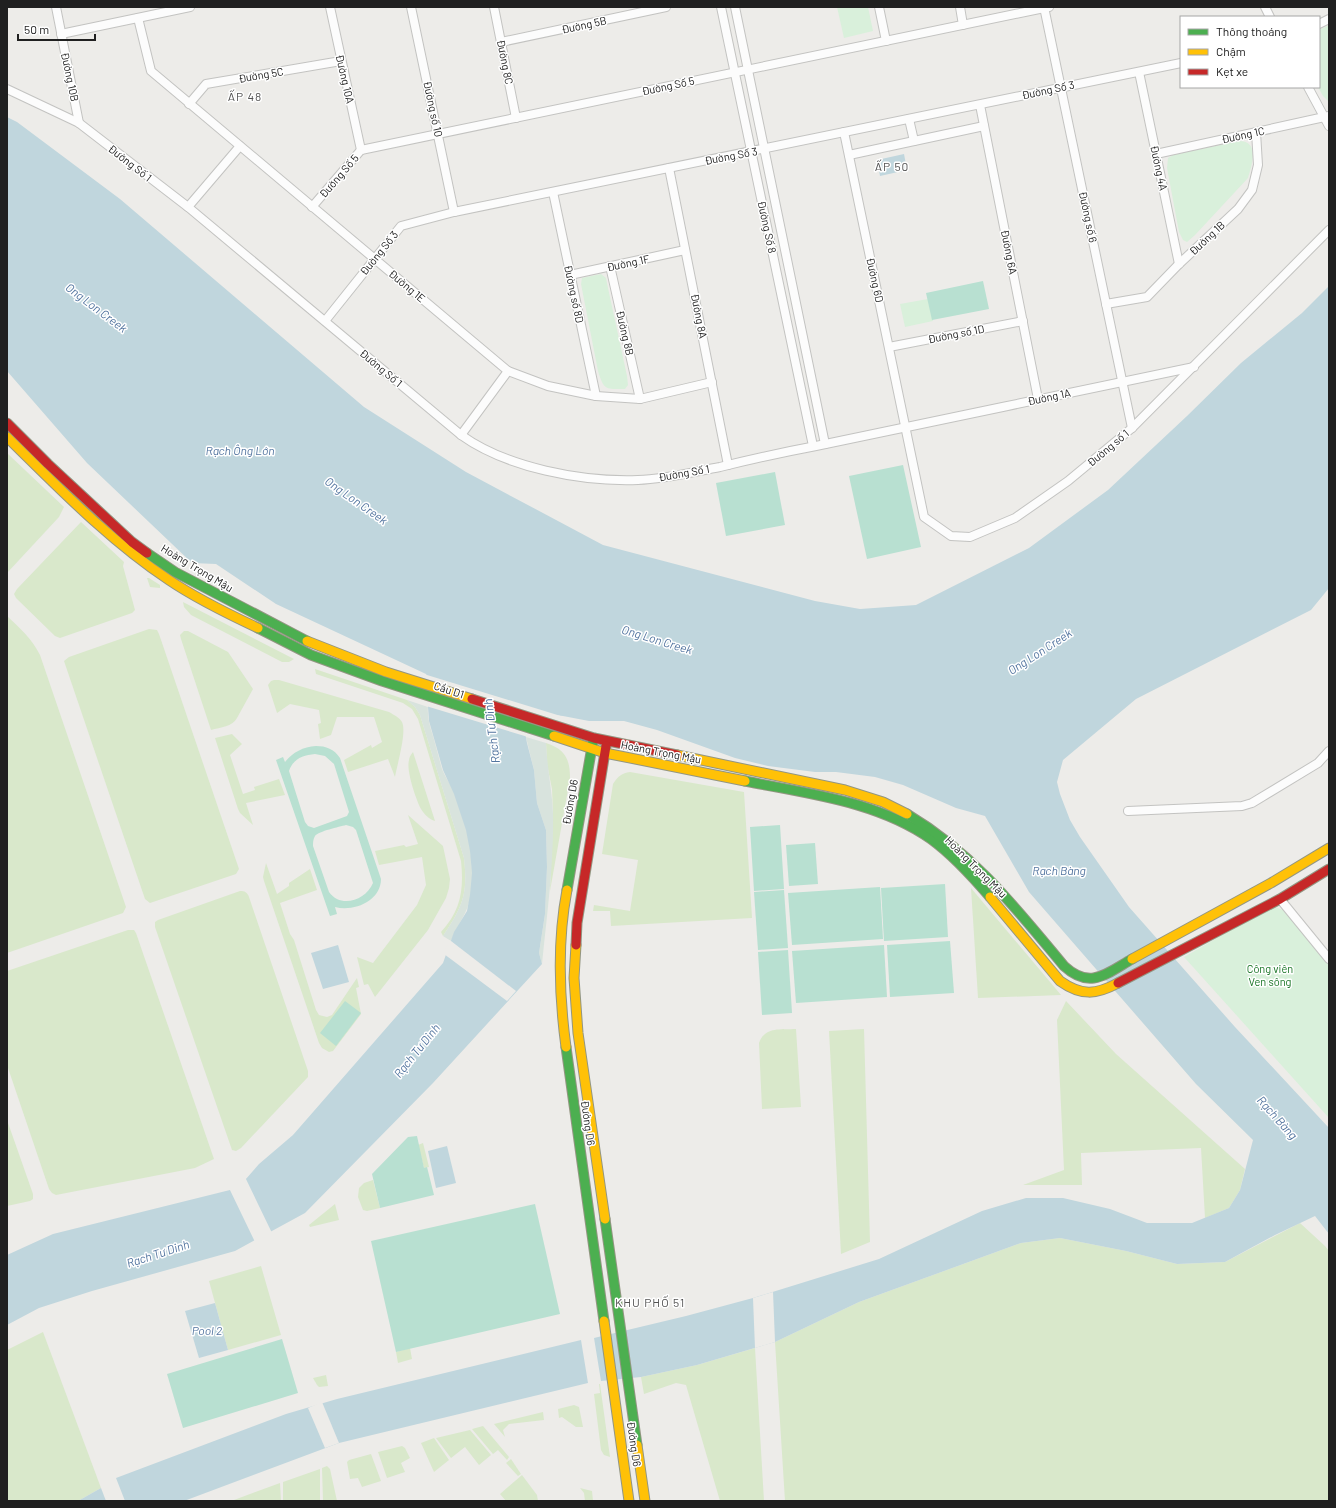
<svg xmlns="http://www.w3.org/2000/svg" width="1336" height="1508" font-family="Barlow,sans-serif">
<style>
.grass{fill:#d9e8cb}
.wetland{fill:#d8e3dd}
.park{fill:#d9f0db}
.pitch{fill:#b8e0d1;fill-rule:evenodd}
.water{fill:#c0d6dd}
.pier{fill:#edece9}
.lines{fill:none;stroke-linecap:round;stroke-linejoin:round}
.street-casing{stroke:#c3c3c1;stroke-width:10}
.fast-casing{stroke:#939682;stroke-width:11}
.slow-casing{stroke:#939682;stroke-width:11}
.jam-casing{stroke:#939682;stroke-width:11}
.street{stroke:#fcfcfc;stroke-width:8}
.fast{stroke:#4caf50;stroke-width:9}
.slow{stroke:#ffc107;stroke-width:9}
.jam{stroke:#c62828;stroke-width:9}
.labels{text-anchor:middle;stroke-width:3;stroke-linejoin:round;paint-order:stroke}
.street-label{font-size:11px;fill:#202020;stroke:#fff}
.park-label{font-size:11px;fill:#177424;stroke:#fff}
.neighbourhood-label{font-size:12px;letter-spacing:1px;fill:#535353;stroke:#fff}
.water-label{font-size:12px;font-style:italic;fill:#52749f;stroke:#fff}
</style>
<rect width="100%" height="100%" fill="#edece9"/>
<g class="grass">
<polygon points="7,453 64,507 59,517 7,573"/>
<polygon points="81,522 124,562 123,566 135,610 132,613 60,638 55,636 16,598 14,594 17,589"/>
<polygon points="147,578 149,578 160,585 160,588 150,587"/>
<polygon points="183,602 294,659 289,662 282,662 191,615 184,607"/>
<path d="M 7,616 C 20,628 32,639 40,655 L 126,907 L 123,913 L 7,953 Z"/>
<polygon points="149,629 157,630 159,634 239,869 236,874 150,903 145,899 64,661 69,657"/>
<path d="M 184,631 L 188,631 L 228,652 L 253,689 L 237,718 C 232,727 221,727 211,730 L 181,639 L 180,635 Z"/>
<path d="M 315,669 L 407,700 L 415,707 L 420,715 L 464,858 C 468,894 463,906 443,936 L 441,932 C 461,911 464,889 461,861 L 418,719 L 412,709 L 403,703 L 316,674 Z"/>
<path d="M 274,680 L 279,680 L 389,712 C 394,715 399,717 402,722 C 407,732 397,765 395,777 L 388,759 L 348,772 L 344,760 L 371,745 L 372,748 L 382,742 L 374,717 L 337,717 L 331,735 L 320,739 L 318,724 L 321,723 L 319,710 L 290,704 L 277,713 L 268,685 L 271,681 Z"/>
<polygon points="232,734 242,744 230,755 243,794 255,790 254,787 279,779 285,795 246,803 253,825 240,813 238,809 215,738"/>
<path d="M 546,743 C 565,749 570,759 570,778 L 550,891 L 553,814 L 552,789 L 547,764 Z"/>
<path d="M 413,752 L 435,821 C 429,819 425,815 421,809 C 416,799 406,771 409,760 C 409,757 411,755 413,752 Z"/>
<path d="M 630,772 L 744,792 L 752,918 L 611,926 L 610,911 L 593,911 L 594,905 L 630,911 L 638,860 L 602,854 L 613,784 C 618,776 622,773 630,772 Z"/>
<polygon points="408,815 443,846 450,879 449,888 446,898 428,930 375,997 368,984 364,985 357,957 373,963 417,905 426,885 422,857 379,865 375,851 404,845 406,847 418,844"/>
<polygon points="266,863 277,894 289,886 289,883 310,869 317,890 280,903 290,934 294,940 316,1010 319,1015 327,1017 332,1015 357,978 359,987 356,988 361,1014 333,1051 329,1052 322,1048 319,1043 264,881 263,877"/>
<polygon points="971,888 1061,995 978,998"/>
<path d="M 240,891 C 245,891 247,892 249,897 L 308,1071 L 308,1077 L 241,1148 L 236,1151 L 232,1150 L 155,927 L 155,922 L 158,920 Z"/>
<polygon points="128,930 134,930 136,933 214,1159 195,1168 56,1195 52,1193 49,1189 7,1065 7,971"/>
<polygon points="1066,1001 1116,1054 1245,1169 1240,1190 1229,1208 1205,1218 1201,1148 1081,1153 1082,1185 1023,1185 1064,1170 1057,1020"/>
<path d="M 796,1029 L 801,1107 L 762,1109 L 759,1043 C 765,1026 781,1030 796,1029 Z"/>
<polygon points="864,1029 870,1242 841,1254 829,1031"/>
<polygon points="7,1120 33,1194 33,1199 30,1201 7,1206"/>
<polygon points="423,1143 429,1167 424,1168 418,1145"/>
<polygon points="373,1180 380,1208 367,1211 363,1210 358,1197 359,1188 364,1183"/>
<polygon points="335,1204 339,1220 310,1227 309,1225"/>
<polygon points="1300,1223 1325,1246 1329,1251 1329,1501 785,1501 775,1342 859,1302 1021,1243 1060,1238 1126,1251 1177,1264 1225,1262"/>
<polygon points="261,1266 281,1335 228,1350 209,1281"/>
<polygon points="43,1332 101,1488 78,1501 7,1501 7,1350"/>
<polygon points="410,1348 412,1359 398,1363 396,1352"/>
<polygon points="755,1348 764,1501 720,1501 686,1385 676,1383 644,1394 641,1377 697,1365"/>
<polygon points="326,1375 328,1386 319,1387 317,1385 313,1378"/>
<polygon points="599,1384 600,1384 610,1457 604,1455 601,1450 594,1394 600,1393"/>
<polygon points="574,1405 579,1407 583,1427 576,1427 562,1417 559,1418 558,1409"/>
<polygon points="543,1412 544,1420 509,1424 503,1430 505,1437 494,1424"/>
<polygon points="483,1426 509,1457 507,1460 498,1450 493,1454 472,1429"/>
<polygon points="470,1430 491,1455 479,1465 465,1447 451,1458 436,1438"/>
<polygon points="434,1438 449,1460 434,1472 421,1443"/>
<polygon points="402,1446 405,1448 410,1458 401,1463 405,1472 387,1478 378,1452"/>
<polygon points="371,1454 381,1481 362,1487 358,1478 350,1479 347,1462 349,1460"/>
<polygon points="511,1459 521,1474 518,1476 506,1463"/>
<polygon points="327,1466 330,1469 337,1501 323,1501 322,1468"/>
<polygon points="320,1469 320,1501 283,1501 283,1482"/>
<polygon points="522,1475 537,1495 538,1501 506,1501 500,1494"/>
<polygon points="280,1483 281,1501 231,1501 234,1500"/>
<polygon points="580,1488 592,1491 593,1501 585,1501 584,1493"/>
</g>
<g class="wetland">
<path d="M 407,700 L 428,707 C 427,717 430,727 433,736 C 436,747 439,758 442,769 C 445,777 451,785 454,793 C 468,825 475,860 471,894 C 468,914 457,924 451,941 L 443,936 C 463,906 468,894 464,858 L 420,715 L 415,707 Z"/>
<path d="M 526,737 L 546,743 C 547,767 552,790 553,813 C 554,864 547,914 542,964 L 539,953 L 545,914 L 547,867 L 546,830 L 537,803 L 534,770 Z"/>
</g>
<g class="park">
<polygon points="837,7 868,7 873,31 844,38"/>
<polygon points="1329,25 1329,100 1328,101 1323,96 1318,87 1319,30"/>
<path d="M 1239,141 C 1260,141 1252,165 1248,178 L 1195,235 L 1187,242 L 1183,240 L 1179,232 L 1167,168 L 1168,158 L 1173,155 Z"/>
<path d="M 601,274 L 606,278 L 608,288 L 627,376 L 628,385 L 625,389 C 606,389 604,391 598,371 L 581,284 L 582,278 Z"/>
<polygon points="928,299 933,321 905,327 900,304"/>
<polygon points="1275,907 1283,910 1329,964 1329,1118 1184,957 1268,909"/>
</g>
<g class="pitch">
<polygon points="983,281 989,309 932,320 926,293"/>
<polygon points="903,465 921,547 867,559 849,476"/>
<polygon points="775,472 785,525 726,536 716,483"/>
<path d="M 316,746 C 326,746 334,749 340,758 L 381,879 C 381,901 354,912 335,907 L 337,914 L 330,916 L 276,760 L 283,757 L 285,762 C 293,752 303,747 316,746 ZM 315,754 L 325,756 L 334,764 L 349,812 L 347,816 L 314,828 L 308,826 L 305,822 L 289,771 C 293,759 303,755 315,754 ZM 346,825 L 353,827 L 356,830 L 373,883 C 366,900 341,909 329,892 L 313,846 C 313,843 313,839 315,836 C 319,831 339,827 346,825 Z"/>
<polygon points="780,825 784,889 754,891 750,827"/>
<polygon points="815,843 818,884 789,886 786,845"/>
<polygon points="945,884 948,937 884,941 881,888"/>
<polygon points="880,887 883,939 792,945 788,893"/>
<polygon points="784,890 788,948 758,950 754,892"/>
<polygon points="950,941 954,993 890,997 887,945"/>
<polygon points="884,945 887,997 796,1003 792,951"/>
<polygon points="788,950 792,1013 762,1015 758,952"/>
<polygon points="345,1001 361,1013 336,1046 320,1033"/>
<polygon points="417,1136 424,1168 427,1167 434,1195 380,1208 372,1174 408,1137"/>
<polygon points="535,1204 560,1314 396,1352 371,1241"/>
<polygon points="282,1339 298,1393 183,1428 167,1374"/>
</g>
<g class="water">
<polygon points="7,117 17,122 120,199 364,407 466,472 603,545 815,601 860,609 916,605 1029,548 1108,490 1187,416 1241,363 1302,313 1329,286 1329,588 1311,610 1136,699 1063,760 1057,782 1060,794 1070,820 1080,837 1129,907 1235,1027 1329,1128 1329,1234 1315,1216 1275,1235 1225,1262 1177,1264 1126,1251 1060,1238 1021,1243 859,1302 775,1342 697,1365 641,1377 601,1381 594,1338 686,1316 753,1298 879,1259 982,1211 1026,1198 1063,1198 1110,1209 1147,1223 1192,1223 1229,1208 1240,1190 1253,1140 1196,1084 1029,892 985,816 956,808 903,785 875,777 836,772 815,772 768,766 735,758 657,730 624,721 589,721 563,716 544,714 523,721 527,743 534,770 537,803 546,830 547,867 545,914 539,953 542,964 433,1083 305,1213 235,1251 92,1291 39,1308 7,1325 7,1255 53,1234 238,1188 259,1164 293,1135 443,963 454,932 467,911 470,895 472,873 470,851 466,830 454,794 443,770 429,721 428,707 431,685 426,674 276,604 216,564 192,563 87,463 7,371"/>
<polygon points="904,154 907,170 880,176 877,160"/>
<polygon points="338,945 349,982 323,989 311,953"/>
<polygon points="447,1146 456,1183 436,1188 428,1151"/>
<polygon points="215,1303 228,1350 199,1358 185,1311"/>
<polygon points="581,1340 588,1383 339,1443 184,1501 125,1501 116,1478 286,1414 337,1399"/>
<polygon points="101,1488 106,1501 78,1501"/>
</g>
<g class="pier">
<polygon points="414,671 564,717 564,718 544,716 526,721 528,737 426,706 429,686 424,676"/>
<polygon points="449,940 451,941 516,991 507,1001 444,954"/>
<polygon points="245,1177 272,1233 255,1242 229,1188 237,1186"/>
<polygon points="773,1292 775,1342 755,1348 753,1298"/>
<polygon points="322,1402 339,1443 325,1448 308,1408"/>
</g>
<g class="lines">
<defs>
<g id="street">
<polyline points="56,7 79,123"/>
<polyline points="330,7 361,150"/>
<polyline points="411,7 454,212"/>
<polyline points="494,7 516,118"/>
<polyline points="721,7 813,446"/>
<polyline points="735,7 825,444"/>
<polyline points="879,7 886,41"/>
<polyline points="960,7 963,25"/>
<polyline points="1044,7 1132,428"/>
<polyline points="1265,7 1270,17"/>
<polyline points="138,18 151,71 508,371 548,386 596,396 640,399 712,382"/>
<polyline points="1319,24 1329,19"/>
<polyline points="61,34 190,7"/>
<polyline points="501,42 666,7"/>
<polyline points="1139,72 1179,264"/>
<polyline points="1308,87 1329,126"/>
<path d="M 7,89 L 79,123 L 188,207 L 461,435 C 507,468 582,482 638,480 C 666,479 693,472 720,467 C 752,459 784,452 816,446 C 942,420 1068,393 1194,367"/>
<polyline points="189,104 206,84 341,61"/>
<polyline points="980,105 1038,399"/>
<polyline points="909,119 914,141"/>
<polyline points="844,132 924,517 951,536 970,537 1015,518 1068,481 1132,428 1329,230"/>
<polyline points="1156,154 1329,116"/>
<polyline points="849,155 984,126"/>
<polyline points="669,168 728,465"/>
<polyline points="553,192 596,396"/>
<polyline points="188,207 240,146"/>
<polyline points="312,207 361,150 1049,7"/>
<polyline points="610,266 640,399"/>
<polyline points="570,275 685,250"/>
<polyline points="1106,304 1147,297 1179,264 1238,209 1252,190 1258,165 1256,132"/>
<polyline points="325,321 401,226 454,212 1181,63"/>
<polyline points="889,347 1023,321"/>
<polyline points="461,435 508,371"/>
<polyline points="1128,811 1242,806 1252,803 1318,763 1329,751"/>
<polyline points="1280,899 1329,959"/>
</g>
<g id="fast">
<polyline points="147,553 175,572 307,641"/>
<polyline points="258,628 311,655 382,681 554,736"/>
<path d="M 745,781 C 808,794 877,801 931,839 C 953,855 972,876 990,897"/>
<path d="M 907,814 C 974,854 1015,907 1064,966 C 1090,990 1106,974 1132,959"/>
<polyline points="567,890 593,741"/>
<polyline points="566,1047 604,1321"/>
<polyline points="605,1219 637,1445"/>
</g>
<g id="slow">
<path d="M 7,437 C 58,487 110,541 169,580 C 197,599 228,614 258,628"/>
<polyline points="307,641 386,672 472,699"/>
<polyline points="554,736 605,753 745,781"/>
<polyline points="677,755 845,790 883,802 907,814"/>
<path d="M 990,897 L 1060,981 C 1081,996 1096,995 1118,983"/>
<polyline points="576,945 574,978 578,1033 605,1219"/>
<polyline points="1132,959 1271,883 1329,848"/>
<path d="M 566,1047 C 559,995 557,942 567,890"/>
<polyline points="604,1321 629,1501"/>
<polyline points="637,1445 645,1501"/>
</g>
<g id="jam">
<polyline points="7,423 48,464 132,542 147,553"/>
<polyline points="472,699 594,738 677,755"/>
<polyline points="576,945 577,923 606,746"/>
<polyline points="1118,983 1280,899 1329,869"/>
</g>
</defs>
<use href="#street" class="street-casing"/>
<use href="#fast" class="fast-casing"/>
<use href="#slow" class="slow-casing"/>
<use href="#jam" class="jam-casing"/>
<use href="#street" class="street"/>
<use href="#fast" class="fast"/>
<use href="#slow" class="slow"/>
<use href="#jam" class="jam"/>
</g>
<g class="labels">
<g class="street-label">
<text transform="translate(584 25) rotate(-12)" y="4">Đường 5B</text>
<text transform="translate(505 62) rotate(79)" y="4">Đường 8C</text>
<text transform="translate(261 75) rotate(-10)" y="4">Đường 5C</text>
<text transform="translate(70 77) rotate(78)" y="4">Đường 10B</text>
<text transform="translate(345 79) rotate(77)" y="4">Đường 10A</text>
<text transform="translate(668 86) rotate(-12)" y="4">Đường Số 5</text>
<text transform="translate(1048 90) rotate(-12)" y="4">Đường Số 3</text>
<text transform="translate(433 109) rotate(78)" y="4">Đường số 10</text>
<text transform="translate(1243 135) rotate(-12)" y="4">Đường 1C</text>
<text transform="translate(731 156) rotate(-11)" y="4">Đường Số 3</text>
<text transform="translate(130 163) rotate(38)" y="4">Đường Số 1</text>
<text transform="translate(1159 168) rotate(78)" y="4">Đường 4A</text>
<text transform="translate(339 176) rotate(-49)" y="4">Đường Số 5</text>
<text transform="translate(1088 217) rotate(78)" y="4">Đường số 6</text>
<text transform="translate(767 227) rotate(78)" y="4">Đường Số 8</text>
<text transform="translate(1207 238) rotate(-43)" y="4">Đường 1B</text>
<text transform="translate(1009 252) rotate(79)" y="4">Đường 6A</text>
<text transform="translate(379 253) rotate(-51)" y="4">Đường Số 3</text>
<text transform="translate(628 263) rotate(-12)" y="4">Đường 1F</text>
<text transform="translate(875 280) rotate(78)" y="4">Đường 6D</text>
<text transform="translate(407 286) rotate(40)" y="4">Đường 1E</text>
<text transform="translate(574 294) rotate(78)" y="4">Đường số 8D</text>
<text transform="translate(699 316) rotate(79)" y="4">Đường 8A</text>
<text transform="translate(625 333) rotate(77)" y="4">Đường 8B</text>
<text transform="translate(956 334) rotate(-11)" y="4">Đường số 1D</text>
<text transform="translate(381 368) rotate(40)" y="4">Đường Số 1</text>
<text transform="translate(1049 397) rotate(-12)" y="4">Đường 1A</text>
<text transform="translate(1108 448) rotate(-40)" y="4">Đường số 1</text>
<text transform="translate(684 473) rotate(-10)" y="4">Đường Số 1</text>
<text transform="translate(197 568) rotate(31)" y="4">Hoàng Trọng Mậu</text>
<text transform="translate(449 690) rotate(18)" y="4">Cầu D1</text>
<text transform="translate(661 752) rotate(11)" y="4">Hoàng Trọng Mậu</text>
<text transform="translate(570 802) rotate(-80)" y="4">Đường D6</text>
<text transform="translate(976 867) rotate(45)" y="4">Hoàng Trọng Mậu</text>
<text transform="translate(588 1123) rotate(82)" y="4">Đường D6</text>
<text transform="translate(634 1444) rotate(82)" y="4">Đường D6</text>
</g>
<g class="park-label">
<text x="1270" y="973">Công viên<tspan x="1270" dy="13">Ven sông</tspan></text>
</g>
<g class="neighbourhood-label">
<text x="245" y="101">ẤP 48</text>
<text x="892" y="171">ẤP 50</text>
<text x="650" y="1307">KHU PHỐ 51</text>
</g>
<g class="water-label">
<text transform="translate(96 308) rotate(37)" y="4">Ong Lon Creek</text>
<text x="240" y="455">Rạch Ông Lớn</text>
<text transform="translate(356 501) rotate(35)" y="4">Ong Lon Creek</text>
<text transform="translate(657 640) rotate(17)" y="4">Ong Lon Creek</text>
<text transform="translate(1040 652) rotate(-33)" y="4">Ong Lon Creek</text>
<text transform="translate(492 731) rotate(-97)" y="4">Rạch Tư Dinh</text>
<text x="1059" y="875">Rạch Bàng</text>
<text transform="translate(417 1051) rotate(-51)" y="4">Rạch Tư Dinh</text>
<text transform="translate(1277 1118) rotate(48)" y="4">Rạch Bàng</text>
<text transform="translate(158 1254) rotate(-18)" y="4">Rạch Tư Dinh</text>
<text x="207" y="1335">Pool 2</text>
</g>
</g>
<rect width="1336" height="1508" fill="none" stroke="#202020" stroke-width="16"/>
<rect x="1180" y="16" width="140" height="72" fill="#ffffff" stroke="#a6a6a6"/>
<rect x="1188" y="29" width="20" height="6" fill="#4caf50" stroke="#a6a6a6"/>
<text x="1216" y="36" font-size="12" fill="#202020">Thông thoáng</text>
<rect x="1188" y="49" width="20" height="6" fill="#ffc107" stroke="#a6a6a6"/>
<text x="1216" y="56" font-size="12" fill="#202020">Chậm</text>
<rect x="1188" y="69" width="20" height="6" fill="#c62828" stroke="#a6a6a6"/>
<text x="1216" y="76" font-size="12" fill="#202020">Kẹt xe</text>
<path d="M18 34v6h77v-6" fill="none" stroke="#202020" stroke-width="2"/>
<text x="24" y="34" font-size="12" fill="#202020" stroke="#ffffff" stroke-width="3" paint-order="stroke">50 m</text>
</svg>
